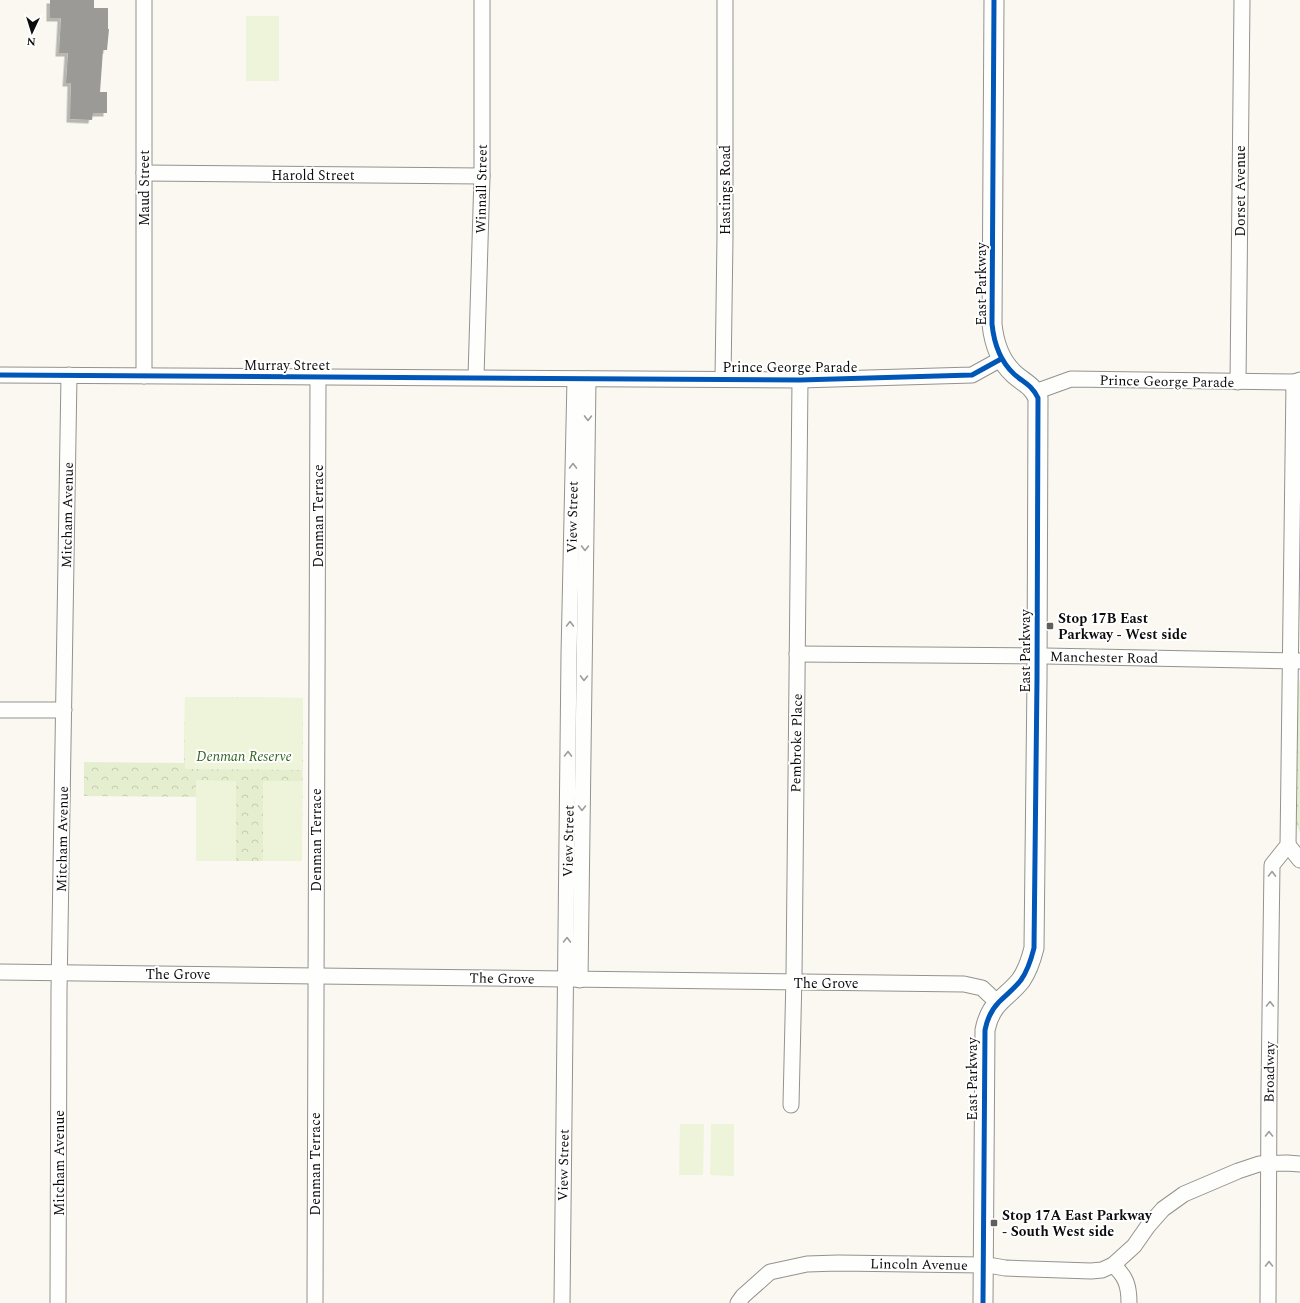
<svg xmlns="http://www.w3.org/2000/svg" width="1300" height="1303" font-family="Spectral,serif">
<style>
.park{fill:url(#park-crowns)}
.pitch{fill:#eef4d9}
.building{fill:#9c9a96;filter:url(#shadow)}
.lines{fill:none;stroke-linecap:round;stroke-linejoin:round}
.minor-casing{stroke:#93928f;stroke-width:17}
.tertiary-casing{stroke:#93928f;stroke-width:21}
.minor{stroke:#fefefd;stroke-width:15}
.tertiary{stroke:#fefefd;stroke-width:19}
.cycleway-casing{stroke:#fff;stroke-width:8}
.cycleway{stroke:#0057b8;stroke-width:5}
.oneway{stroke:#9d9d9d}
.poi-dot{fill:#5f5f5c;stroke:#fff;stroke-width:1.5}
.labels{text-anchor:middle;stroke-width:4;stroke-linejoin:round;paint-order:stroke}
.street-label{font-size:14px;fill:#0c0c0c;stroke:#fff}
.poi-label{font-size:14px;font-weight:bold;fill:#0c0c0c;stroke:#fff;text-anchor:start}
.park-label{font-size:14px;font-style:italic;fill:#30631d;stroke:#fff}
</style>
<defs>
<pattern id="park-crowns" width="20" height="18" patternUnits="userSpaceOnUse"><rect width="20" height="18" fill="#e5efd0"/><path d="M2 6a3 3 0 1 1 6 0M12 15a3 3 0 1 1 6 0" fill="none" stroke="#c3ccb1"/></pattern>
<filter id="shadow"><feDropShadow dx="-3.5" dy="3.5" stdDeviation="0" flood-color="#0004"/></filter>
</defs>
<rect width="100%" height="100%" fill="#faf8f0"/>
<g class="park">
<polygon points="1300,678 1300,833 1296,823 1298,686"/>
<polygon points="185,697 303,698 302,861 196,861 196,797 84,796 84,762 184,763"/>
</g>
<g class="pitch">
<rect x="246" y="16" width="33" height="65"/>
<polygon points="185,697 303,698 302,770 185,769"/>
<polygon points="196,780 236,781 236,861 196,861"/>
<rect x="263" y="781" width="39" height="80"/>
<polygon points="680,1124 704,1124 703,1175 679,1175"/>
<polygon points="711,1124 734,1124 734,1176 710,1175"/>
</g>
<polygon class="building" points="50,0 94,0 94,8 108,8 108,29 109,29 107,50 103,50 100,92 107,92 107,113 93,113 92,120 70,119 71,83 66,83 68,53 59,53 61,18 50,18"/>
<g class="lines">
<defs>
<g id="minor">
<polyline points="144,0 144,376"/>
<polyline points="144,173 482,176"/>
<polyline points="0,375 800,380 972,375 1001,359"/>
<polyline points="476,377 482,176 482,0"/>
<polyline points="723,379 725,237 725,0"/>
<polyline points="1238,382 1242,0"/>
<polyline points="1035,392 1071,379 1294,382 1300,380"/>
<polyline points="797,654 1045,656 1300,661"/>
<polyline points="0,710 64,710"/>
<polyline points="1288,845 1300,860"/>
<path d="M 0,972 C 321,974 642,982 964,984 L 982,988 L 998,1003"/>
<polyline points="580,980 588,379"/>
<polyline points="791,1105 794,976 800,380"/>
<polyline points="58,1303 59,992 69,375"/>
<polyline points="315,1303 318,377"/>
<polyline points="562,1303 569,655 575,379"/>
<polyline points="738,1303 743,1296 770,1272 807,1264 838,1263 983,1265 994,1266 1005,1268 1091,1271 1102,1270 1113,1265"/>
<path d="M 1129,1303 C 1129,1286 1126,1276 1113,1265 L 1134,1246 L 1148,1226 L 1163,1209 L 1184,1194 L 1238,1171 L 1259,1164 L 1287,1163 L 1300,1164"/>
<polyline points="1268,1303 1269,1089 1272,865 1288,845 1294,382"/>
</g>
<path id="tertiary" d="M 983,1303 L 985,1030 C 987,1020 991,1010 999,1002 C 1006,995 1015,988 1021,980 C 1028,970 1031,960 1034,948 L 1037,679 L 1038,398 C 1032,385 1024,383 1014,374 C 1000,361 994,344 992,324 L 994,0"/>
</defs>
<use href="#minor" class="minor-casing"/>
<use href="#tertiary" class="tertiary-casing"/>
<use href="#minor" class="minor"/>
<use href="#tertiary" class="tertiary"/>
<defs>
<g id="cycleway">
<polyline points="0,375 800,380 972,375 1001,359"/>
<path d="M 983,1303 L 985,1030 C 987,1020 991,1010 999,1002 C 1006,995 1015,988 1021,980 C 1028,970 1031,960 1034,948 L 1037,679 L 1038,398 C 1032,385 1024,383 1014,374 C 1000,361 994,344 992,324 L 994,0"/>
</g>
</defs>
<use href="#cycleway" class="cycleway-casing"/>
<use href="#cycleway" class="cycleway"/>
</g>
<defs><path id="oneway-chevron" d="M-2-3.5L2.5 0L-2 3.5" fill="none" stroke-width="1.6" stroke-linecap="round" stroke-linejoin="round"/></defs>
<g class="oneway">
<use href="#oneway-chevron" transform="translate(588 418) rotate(91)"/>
<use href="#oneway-chevron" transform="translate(573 466) rotate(-89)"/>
<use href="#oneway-chevron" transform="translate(585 548) rotate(91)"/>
<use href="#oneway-chevron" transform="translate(570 624) rotate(-89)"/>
<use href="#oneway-chevron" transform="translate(584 678) rotate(91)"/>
<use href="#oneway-chevron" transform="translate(568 754) rotate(-89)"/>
<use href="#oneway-chevron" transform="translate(582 808) rotate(91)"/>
<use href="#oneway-chevron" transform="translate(1272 874) rotate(-89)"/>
<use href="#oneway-chevron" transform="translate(567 940) rotate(-89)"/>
<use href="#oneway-chevron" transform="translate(1270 1004) rotate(-89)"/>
<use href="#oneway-chevron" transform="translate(1269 1134) rotate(-90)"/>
<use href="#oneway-chevron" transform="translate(1269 1264) rotate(-90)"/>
</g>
<g class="poi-dot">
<rect x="1046" y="622" width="8" height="8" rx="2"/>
<rect x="990" y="1219" width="8" height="8" rx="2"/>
</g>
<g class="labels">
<g class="street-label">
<text x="313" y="180">Harold Street</text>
<text transform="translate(144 188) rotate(-90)" y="5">Maud Street</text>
<text transform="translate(481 189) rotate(-89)" y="5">Winnall Street</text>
<text transform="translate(725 190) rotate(-90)" y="5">Hastings Road</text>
<text transform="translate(1240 191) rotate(-90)" y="5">Dorset Avenue</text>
<text transform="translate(981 284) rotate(-90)" y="5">East Parkway</text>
<text x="287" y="370">Murray Street</text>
<text x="790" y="372">Prince George Parade</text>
<text transform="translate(1167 381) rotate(1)" y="5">Prince George Parade</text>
<text transform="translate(67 515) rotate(-89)" y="5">Mitcham Avenue</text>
<text transform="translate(318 516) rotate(-90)" y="5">Denman Terrace</text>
<text transform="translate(572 517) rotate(-89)" y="5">View Street</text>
<text transform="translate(1025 651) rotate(-90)" y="5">East Parkway</text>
<text transform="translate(1104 657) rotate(1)" y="5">Manchester Road</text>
<text transform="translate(796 743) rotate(-89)" y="5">Pembroke Place</text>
<text transform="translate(62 839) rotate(-89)" y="5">Mitcham Avenue</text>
<text transform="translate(316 840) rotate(-90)" y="5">Denman Terrace</text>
<text transform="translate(568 841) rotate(-89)" y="5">View Street</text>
<text x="178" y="979">The Grove</text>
<text transform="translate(502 978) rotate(1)" y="5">The Grove</text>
<text x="826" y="988">The Grove</text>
<text transform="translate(1269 1072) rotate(-89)" y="5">Broadway</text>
<text transform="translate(972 1079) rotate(-90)" y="5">East Parkway</text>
<text transform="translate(59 1163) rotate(-90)" y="5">Mitcham Avenue</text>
<text transform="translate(315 1164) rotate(-90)" y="5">Denman Terrace</text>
<text transform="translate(563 1165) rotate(-89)" y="5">View Street</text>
<text transform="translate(919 1264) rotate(1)" y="5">Lincoln Avenue</text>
</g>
<g class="poi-label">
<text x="1058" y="623">Stop 17B East<tspan x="1058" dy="16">Parkway - West side</tspan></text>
<text x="1002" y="1220">Stop 17A East Parkway<tspan x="1002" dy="16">- South West side</tspan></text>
</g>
<g class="park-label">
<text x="244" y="761">Denman Reserve</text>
</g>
</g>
<g transform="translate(32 32) rotate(184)" stroke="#ffffff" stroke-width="3" paint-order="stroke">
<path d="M0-3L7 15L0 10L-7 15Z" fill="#0c0c0c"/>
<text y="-6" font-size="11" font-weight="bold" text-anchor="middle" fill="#0c0c0c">N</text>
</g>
</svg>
